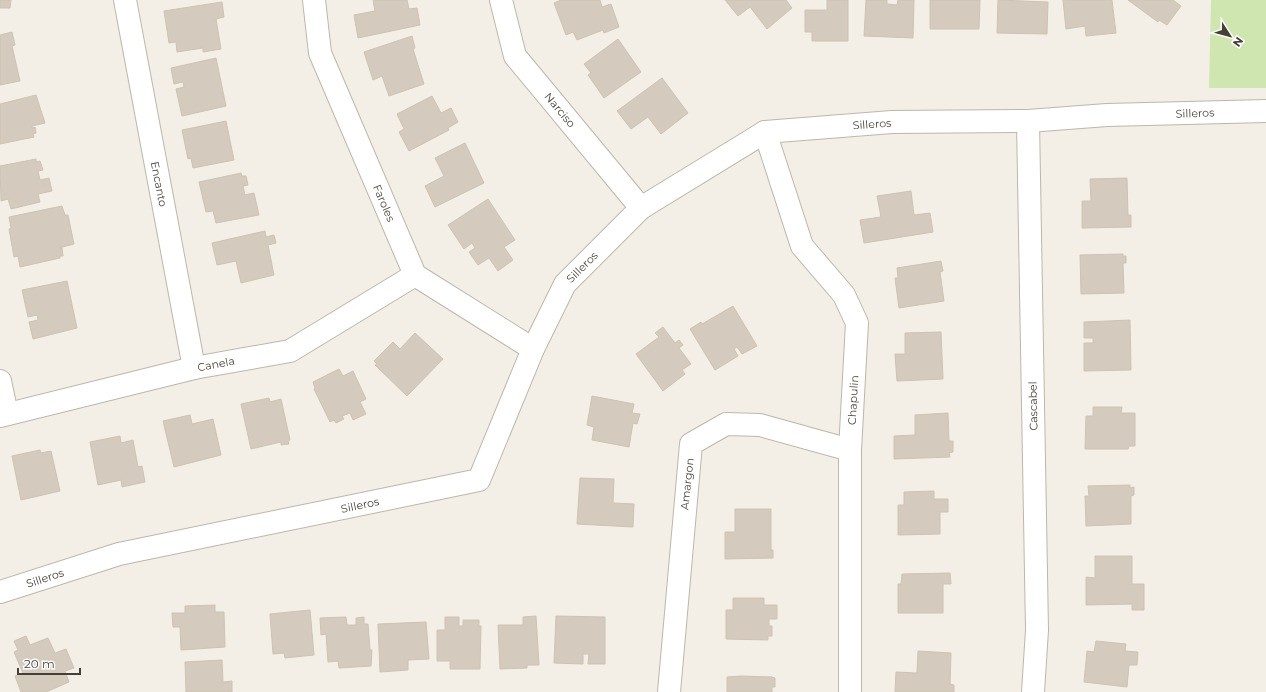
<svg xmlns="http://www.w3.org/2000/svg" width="1266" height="692" font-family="Montserrat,sans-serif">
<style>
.green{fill:#d0e6b1}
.building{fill:#d4cabd;stroke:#cfc2b0}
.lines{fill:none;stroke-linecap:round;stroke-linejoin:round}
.minor-casing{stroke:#beb6aa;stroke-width:24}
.minor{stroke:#fff;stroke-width:22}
.labels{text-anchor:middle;stroke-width:3.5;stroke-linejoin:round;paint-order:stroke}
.street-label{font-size:11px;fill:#463f36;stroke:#fff}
</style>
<rect width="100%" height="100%" fill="#f3efe7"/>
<polygon class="green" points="1211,0 1266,0 1266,88 1209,88"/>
<g class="building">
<polygon points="0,0 11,0 10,8 0,8"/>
<polygon points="373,0 407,0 409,9 417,8 420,25 358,38 354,15 375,11"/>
<polygon points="561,0 600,0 602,7 611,4 619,27 604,33 603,30 577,40 573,32 566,35 554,3"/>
<polygon points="725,0 786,0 792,8 767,29 750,7 738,16"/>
<polygon points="827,0 848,0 848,41 812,41 812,32 805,32 805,10 827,10"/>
<polygon points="866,0 887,0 887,4 897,5 898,0 914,0 913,38 864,36"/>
<polygon points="930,0 980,0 979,29 930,29"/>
<polygon points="998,0 1048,2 1047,34 997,33"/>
<polygon points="1063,0 1112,0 1116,33 1086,36 1085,26 1066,29"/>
<polygon points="1128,0 1173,0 1181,6 1167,25 1159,20 1158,22"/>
<polygon points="222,2 224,17 216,19 221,49 203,52 203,48 177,52 176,42 169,43 164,11"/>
<polygon points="12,32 15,45 12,46 20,81 0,85 0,35"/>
<polygon points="412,36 415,48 413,49 424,84 389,96 382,76 373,80 364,52"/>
<polygon points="618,39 641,72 604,98 588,75 591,73 584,64"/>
<polygon points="216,58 226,106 182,116 176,89 184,87 183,82 174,84 171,68"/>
<polygon points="662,78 688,113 661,134 648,117 631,129 617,111"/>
<polygon points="36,95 45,123 32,126 32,128 35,127 36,133 33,134 34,137 0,144 0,104"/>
<polygon points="432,96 441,113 451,108 458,122 448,128 449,130 409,151 399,132 404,129 397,114"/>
<polygon points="226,121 234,160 193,168 191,158 188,159 182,130"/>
<polygon points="465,143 484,183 435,207 425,186 444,176 435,158"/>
<polygon points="36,159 36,162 40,161 43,170 38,171 40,180 49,178 52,191 38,194 40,202 11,209 8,199 1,201 0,166"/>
<polygon points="241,173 242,176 246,176 248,185 243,186 245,195 254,193 259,215 216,223 213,211 206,212 199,182"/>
<polygon points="1127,178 1128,215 1131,215 1131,227 1082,228 1082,201 1091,201 1090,179"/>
<polygon points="911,191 914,215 930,213 933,232 864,243 860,220 881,217 877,196"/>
<polygon points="488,199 515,240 504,247 513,260 498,271 489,258 478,265 469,252 475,248 472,243 464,249 448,225"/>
<polygon points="62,206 65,215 68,215 74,244 59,248 62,248 63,256 60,256 60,258 20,267 18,256 14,257 9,229 11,228 9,217"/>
<polygon points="265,231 266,237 274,235 276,243 268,245 274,275 241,283 236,261 217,265 212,243"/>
<polygon points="1123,254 1123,256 1126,256 1126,263 1123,263 1124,293 1081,294 1080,255"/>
<polygon points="941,261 943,271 940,272 944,301 899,308 895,278 898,278 897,268"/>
<polygon points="67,281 77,328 33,339 29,322 38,320 37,315 28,317 22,290"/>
<polygon points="733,306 757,346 742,354 737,347 734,349 738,356 715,370 690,329 701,322 702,324"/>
<polygon points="1130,320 1131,370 1084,371 1084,343 1093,343 1093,338 1084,338 1084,322"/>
<polygon points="663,327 675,343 679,340 683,345 679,348 691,364 682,370 685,374 663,391 636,354 659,337 655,333"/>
<polygon points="941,332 943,379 897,381 895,354 905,354 905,333"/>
<polygon points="415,333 443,359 407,396 375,365 377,364 374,361 393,342 400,349"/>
<polygon points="339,369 343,376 353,371 366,399 360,402 366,414 353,420 350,413 342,416 344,419 336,423 334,420 330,422 314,389 315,388 313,382"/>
<polygon points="592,396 634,404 632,413 640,414 637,424 633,423 629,447 592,440 594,427 587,425"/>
<polygon points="269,398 270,402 281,399 290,440 288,441 289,444 281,445 281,442 251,449 241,404"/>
<polygon points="1093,407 1122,407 1121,413 1135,413 1135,446 1129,446 1128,449 1085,449 1086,416 1093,416"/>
<polygon points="948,413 949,441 953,441 953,452 949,453 950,457 894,459 894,436 915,435 915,415"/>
<polygon points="190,415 192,424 213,419 221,455 174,467 163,421"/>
<polygon points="120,436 121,443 133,440 138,467 142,466 145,482 122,487 121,480 98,485 90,442"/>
<polygon points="40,450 41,453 51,451 60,491 21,500 12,456"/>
<polygon points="580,478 614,479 613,503 634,504 633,527 577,524"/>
<polygon points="1130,485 1130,488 1134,487 1134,495 1131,496 1131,524 1086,526 1085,496 1089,496 1088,486"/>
<polygon points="934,491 934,499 948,499 948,512 940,512 940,534 898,535 898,505 904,505 904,492"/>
<polygon points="735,509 771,509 771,550 773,550 773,558 725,559 725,532 735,532"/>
<polygon points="1095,556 1132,556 1132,584 1144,584 1144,610 1132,610 1132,604 1086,605 1086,577 1095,578"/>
<polygon points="950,573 951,584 943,584 943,613 898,613 898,584 901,584 902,574"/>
<polygon points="733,598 764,598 764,605 777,605 777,619 769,619 769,626 772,626 772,636 768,636 768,640 726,639 726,610 733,610"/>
<polygon points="215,605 215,612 224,612 225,647 181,650 180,627 173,627 172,613 185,613 185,606"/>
<polygon points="310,610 314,655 285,658 284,653 273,654 270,614"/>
<polygon points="536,616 539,665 527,665 527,668 500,669 498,625 523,625 523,617"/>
<polygon points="556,616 605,617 605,664 588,664 589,654 583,654 583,664 554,663"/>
<polygon points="346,617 347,625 356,625 356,618 364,617 364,624 368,624 370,650 372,650 371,666 339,668 338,661 328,662 326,634 321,635 320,618"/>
<polygon points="445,617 459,617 459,626 463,626 463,620 479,620 479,626 481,626 480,669 450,669 450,661 437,661 437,630 445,630"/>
<polygon points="426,622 429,659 408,660 408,670 380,672 378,624"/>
<polygon points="26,636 30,645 48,638 55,653 66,649 74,668 65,671 69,682 46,692 21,692 15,676 23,673 14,652 18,650 14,641"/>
<polygon points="1096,641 1126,644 1125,651 1138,652 1137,665 1129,665 1127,687 1084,682 1087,651 1094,652"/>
<polygon points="918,651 951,653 950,684 954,685 954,692 895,692 896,672 917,673"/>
<polygon points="222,660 223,682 232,681 232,692 186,692 185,662"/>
<polygon points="741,676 772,677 775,678 775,687 772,687 772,692 727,692 727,677"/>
</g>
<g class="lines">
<defs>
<g id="minor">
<polyline points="125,0 194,368"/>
<polyline points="314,0 320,53 415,275 533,349"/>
<polyline points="501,0 515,56 641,208"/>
<polyline points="1028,121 1037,630 1033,692"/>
<polyline points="765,132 802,246 844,295 857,323 850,450 850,692"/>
<polyline points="0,381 7,414"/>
<polyline points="0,416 194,368 290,351 415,275"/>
<polyline points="0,592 119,554 479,480 533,349 565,284 641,208 765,132 892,122 1028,121 1107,115 1266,111"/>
<polyline points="669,692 691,444 726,424 760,425 850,450"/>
</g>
</defs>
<use href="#minor" class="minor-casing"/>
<use href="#minor" class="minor"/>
</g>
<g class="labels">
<g class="street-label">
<text transform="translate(560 110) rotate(50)" y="4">Narciso</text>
<text transform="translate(1195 113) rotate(-2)" y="4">Silleros</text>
<text transform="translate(872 124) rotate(-4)" y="4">Silleros</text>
<text transform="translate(159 184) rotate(79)" y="4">Encanto</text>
<text transform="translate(384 203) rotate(67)" y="4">Faroles</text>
<text transform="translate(582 267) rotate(-45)" y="4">Silleros</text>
<text transform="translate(216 364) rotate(-11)" y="4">Canela</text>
<text transform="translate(853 400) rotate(-87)" y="4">Chapulin</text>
<text transform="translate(1033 406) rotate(-91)" y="4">Cascabel</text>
<text transform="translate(687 484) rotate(-84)" y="4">Amargon</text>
<text transform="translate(360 505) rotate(-12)" y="4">Silleros</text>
<text transform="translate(45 578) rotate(-18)" y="4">Silleros</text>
</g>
</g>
<g transform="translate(1230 36) rotate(126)" stroke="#ffffff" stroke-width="3" paint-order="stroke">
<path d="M0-3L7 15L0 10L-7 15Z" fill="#463f36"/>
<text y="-6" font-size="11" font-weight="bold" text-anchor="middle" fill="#463f36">N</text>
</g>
<path d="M18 668v6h62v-6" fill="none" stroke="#463f36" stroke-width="2"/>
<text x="24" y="668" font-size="12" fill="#463f36" stroke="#ffffff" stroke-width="3" paint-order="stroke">20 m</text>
</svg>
